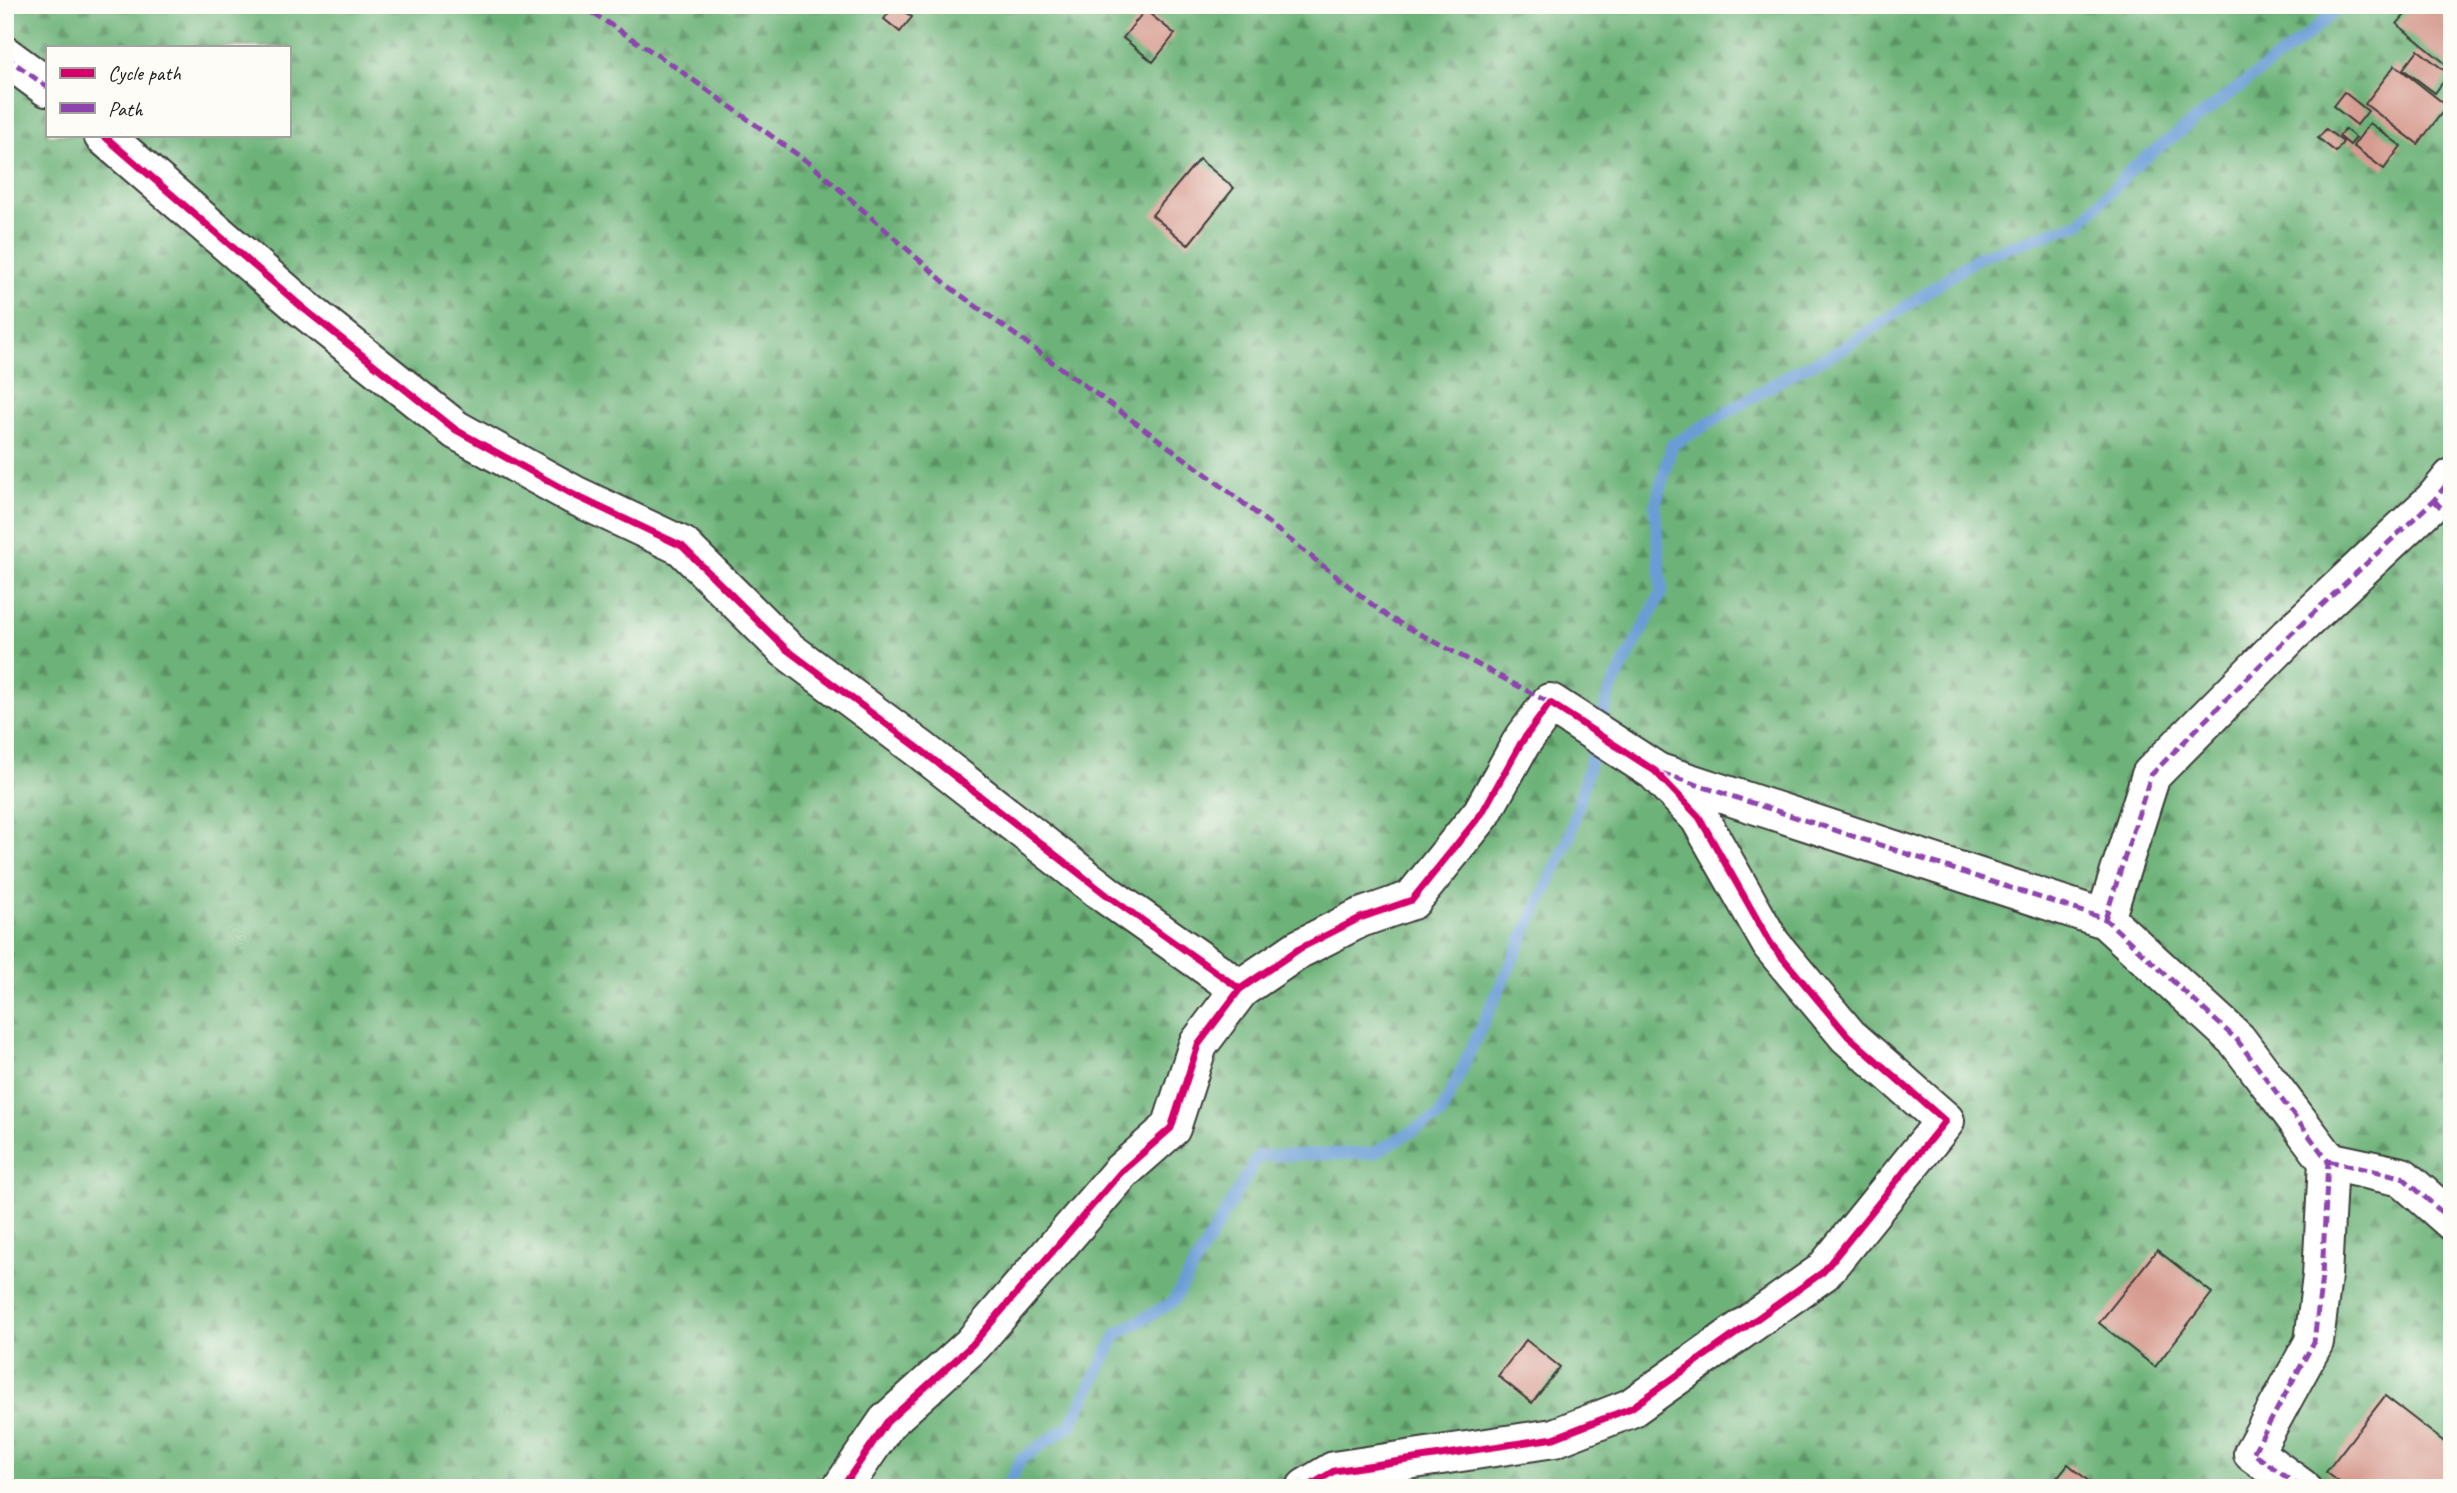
<svg xmlns="http://www.w3.org/2000/svg" width="2457" height="1493" font-family="Caveat,sans-serif">
<style>
.forest{fill:url(#forest-firs);stroke:#44684a;stroke-width:2;fill-rule:evenodd}
.lines{fill:none;stroke-linecap:round;stroke-linejoin:round}
.stream{stroke:#6a9dd5;stroke-width:12}
.building{fill:#d79c91}
.minor-casing{stroke:#3c3c39;stroke-width:42}
.minor{stroke:#fff;stroke-width:38}
.quiet{stroke:#8e44ad;stroke-width:5;stroke-dasharray:10 5;stroke-linecap:butt}
.cycleway-casing{stroke:#fdfcf7;stroke-width:11}
.cycleway{stroke:#d6006c;stroke-width:7}
</style>
<defs>
<pattern id="forest-firs" width="22" height="20" patternUnits="userSpaceOnUse" patternTransform="scale(1.75)"><rect width="22" height="20" fill="#6db379"/><path d="M5 1l3.5 6h-7zM16 11l3.5 6h-7z" fill="#599162"/></pattern>
</defs>
<rect width="100%" height="100%" fill="#fdfcf7"/>
<filter id="ink" filterUnits="userSpaceOnUse"><feTurbulence type="fractalNoise" baseFrequency=".0143" numOctaves="2"/><feDisplacementMap in="SourceGraphic" scale="14" xChannelSelector="R" yChannelSelector="G"/><feConvolveMatrix kernelMatrix="1 2 1 2 8 2 1 2 1" color-interpolation-filters="sRGB"/></filter>
<filter id="wash" filterUnits="userSpaceOnUse"><feTurbulence type="fractalNoise" baseFrequency=".00686" numOctaves="4" result="noise"/><feDisplacementMap in="SourceGraphic" scale="28" xChannelSelector="R" yChannelSelector="G"/><feGaussianBlur stdDeviation="1.57" result="paint"/><feColorMatrix in="noise" values="0 0 0 0 0 0 0 0 0 0 0 0 0 0 0 0 0 1.4 0 .05"/><feComposite in="paint" operator="in"/></filter>
<g filter="url(#wash)">
<rect width="100%" height="100%" fill="#f4f0dd"/>
<path class="forest" d="M 5,5 L 2452,5 L 2452,1488 L 5,1488 ZM 47,47 L 289,47 L 289,135 L 47,135 Z"/>
<g class="lines">
<polyline class="stream" points="1007,1488 1021,1459 1071,1425 1117,1334 1173,1302 1258,1156 1373,1153 1440,1116 1569,839 1609,693 1662,592 1655,507 1672,445 1796,371 1841,350 1979,257 2080,223 2137,164 2304,38 2342,5"/>
</g>
<g id="blocks">
<g class="building">
<polygon points="895,5 912,17 900,32 884,19"/>
<polygon points="2413,5 2435,5 2452,19 2452,69 2397,24"/>
<polygon points="1145,10 1175,34 1153,62 1123,38"/>
<polygon points="2418,50 2449,74 2435,93 2403,69"/>
<polygon points="2395,65 2447,106 2418,144 2365,104"/>
<polygon points="2344,92 2368,111 2357,125 2333,106"/>
<polygon points="2370,123 2401,146 2384,169 2353,146"/>
<polygon points="2326,129 2343,142 2336,152 2318,138"/>
<polygon points="2345,129 2356,138 2350,145 2339,136"/>
<polygon points="1199,159 1234,188 1188,245 1152,215"/>
<polygon points="2157,1250 2212,1293 2155,1367 2099,1323"/>
<polygon points="1526,1340 1560,1367 1532,1403 1498,1376"/>
<polygon points="2385,1396 2452,1448 2452,1488 2347,1488 2326,1472"/>
<polygon points="2068,1464 2097,1488 2049,1488"/>
</g>
</g>
</g>
<g filter="url(#ink)">
<use href="#blocks" fill-opacity="0" stroke="#3c3c39" stroke-width="2"/>
<g class="lines">
<defs>
<g id="minor">
<polyline points="5,56 47,87"/>
<polyline points="103,135 303,308 456,430 574,495 682,546 786,649 921,750 1108,896 1240,989 1198,1045 1171,1128 1121,1172 972,1345 887,1422 842,1488"/>
<polyline points="1659,773 2105,919 2237,1040 2328,1161 2322,1276 2314,1342 2253,1453 2301,1488"/>
<polyline points="2105,919 2151,775 2290,635 2434,500 2452,478"/>
<polyline points="1240,989 1299,949 1360,918 1412,900 1482,813 1521,743 1550,703 1655,771 1699,817 1771,944 1848,1036 1945,1121 1823,1272 1631,1408 1554,1438 1334,1471 1306,1488"/>
<polyline points="2328,1161 2402,1177 2452,1221"/>
</g>
</defs>
<use href="#minor" class="minor-casing"/>
<use href="#minor" class="minor"/>
<g class="quiet">
<polyline points="580,5 668,62 812,165 951,288 1210,477 1388,617 1550,703"/>
<polyline points="5,56 47,87"/>
<polyline points="2434,500 2452,520"/>
<polyline points="1661,773 2105,919 2237,1040 2328,1161 2322,1276 2314,1342 2253,1453 2301,1488"/>
<polyline points="2105,919 2151,775 2290,635 2434,500 2452,478"/>
<polyline points="2328,1161 2402,1177 2452,1221"/>
</g>
<defs>
<g id="cycleway">
<polyline points="103,135 303,308 456,430 574,495 682,546 786,649 921,750 1108,896 1240,989 1198,1045 1171,1128 1121,1172 972,1345 887,1422 842,1488"/>
<polyline points="1240,989 1299,949 1360,918 1412,900 1482,813 1521,743 1550,703 1655,771 1699,817 1771,944 1848,1036 1945,1121 1823,1272 1631,1408 1554,1438 1334,1471 1306,1488"/>
</g>
</defs>
<use href="#cycleway" class="cycleway-casing"/>
<use href="#cycleway" class="cycleway"/>
</g>
</g>
<rect width="2457" height="1493" fill="none" stroke="#fdfcf7" stroke-width="28"/>
<rect x="46" y="46" width="245" height="91" fill="#fdfcf7" stroke="#a3a29f" stroke-width="2"/>
<rect x="60" y="68" width="35" height="10" fill="#d6006c" stroke="#a3a29f" stroke-width="2"/>
<text x="108" y="80" font-size="21" fill="#1c1c1c">Cycle path</text>
<rect x="60" y="103" width="35" height="10" fill="#8e44ad" stroke="#a3a29f" stroke-width="2"/>
<text x="108" y="116" font-size="21" fill="#1c1c1c">Path</text>
</svg>
